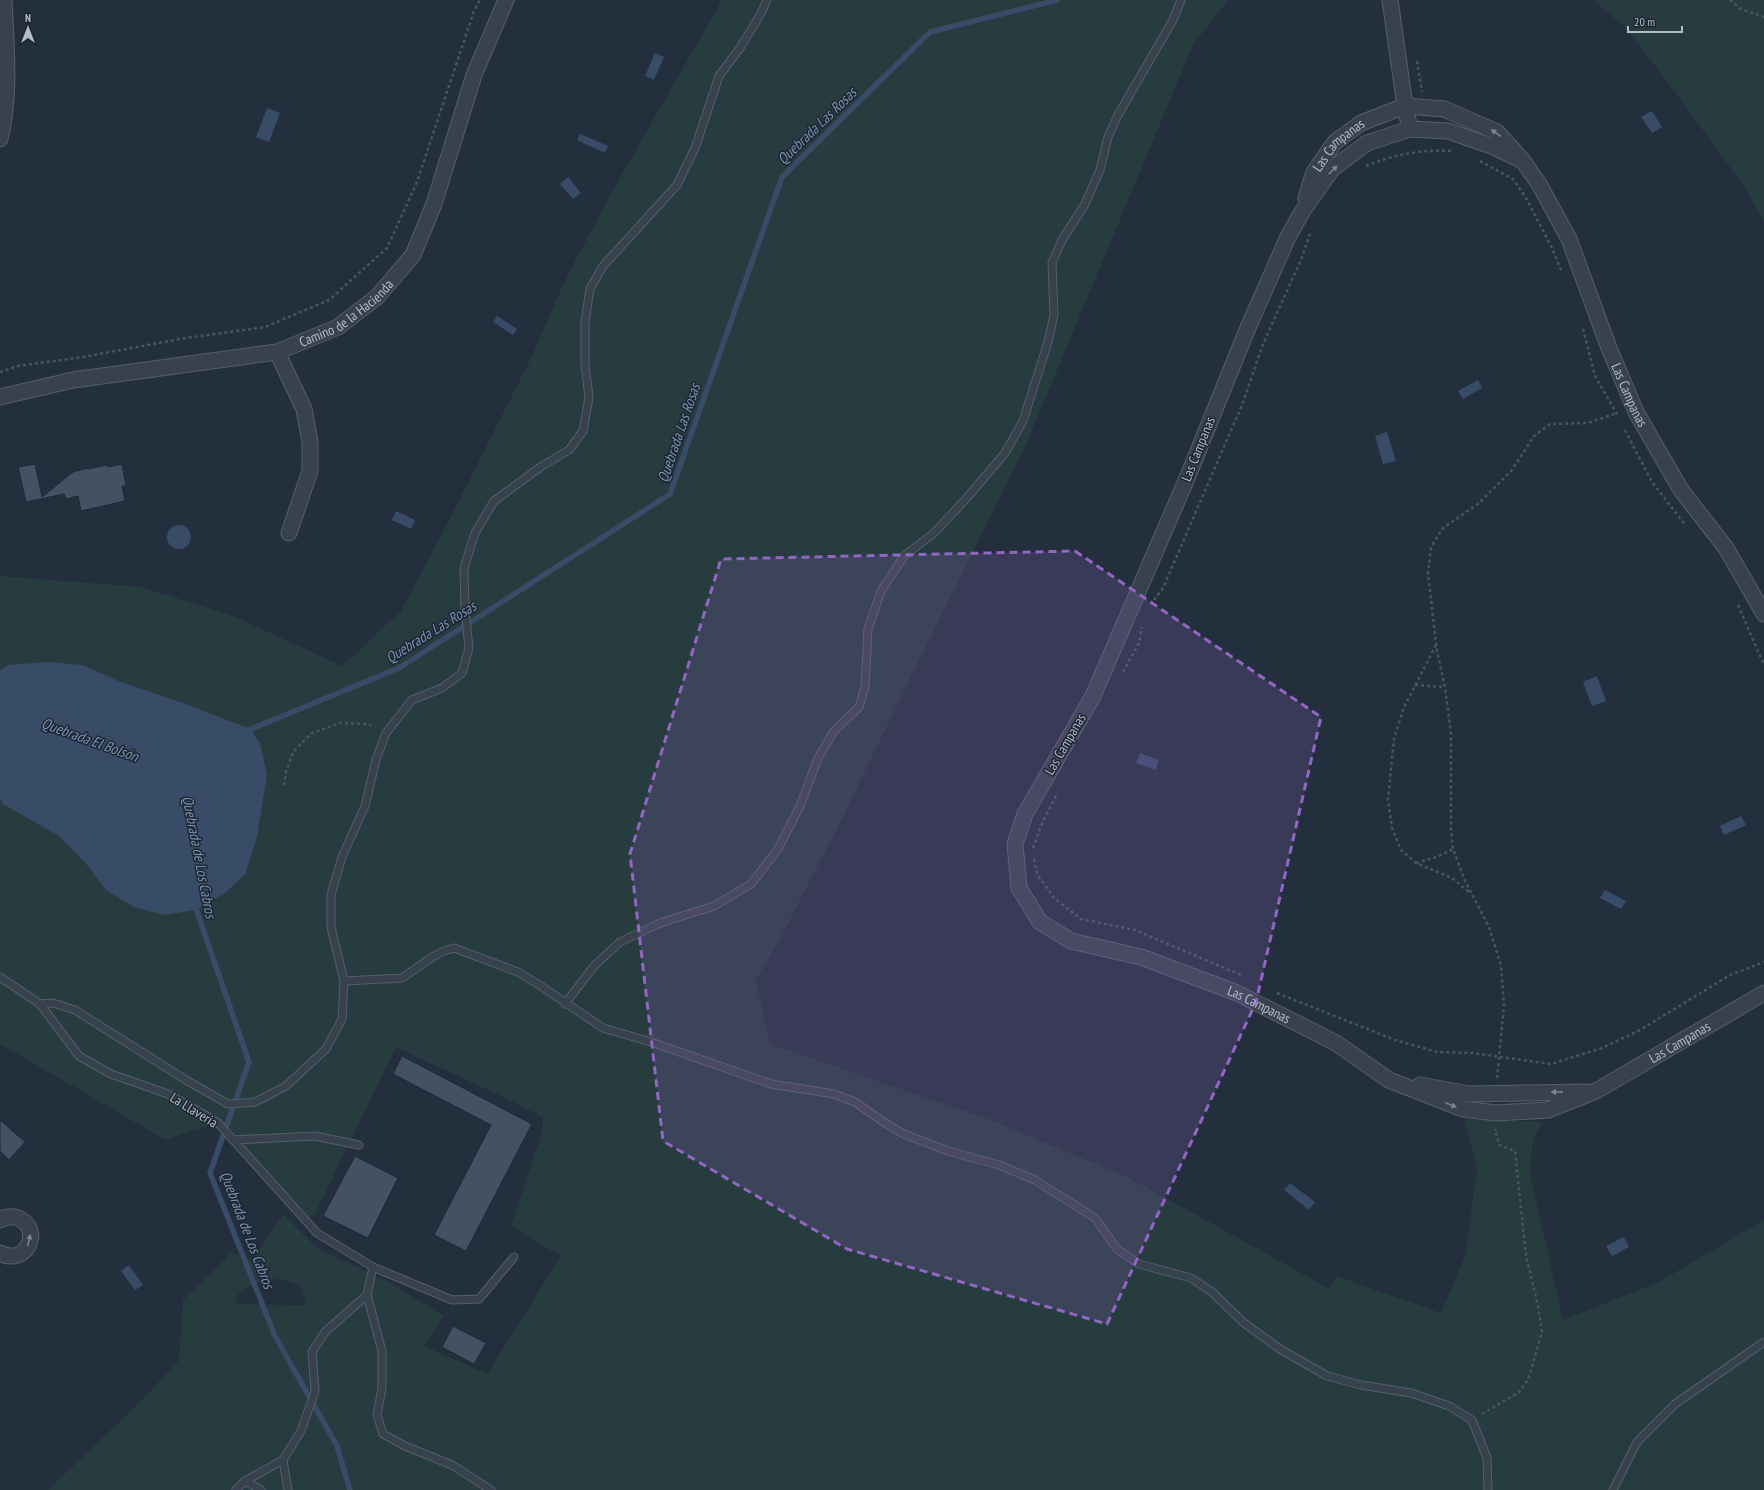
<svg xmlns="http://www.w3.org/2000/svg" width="1764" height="1490" font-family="'PT Sans Narrow',sans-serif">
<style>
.green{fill:#263c3f;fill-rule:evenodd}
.water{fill:#394c67}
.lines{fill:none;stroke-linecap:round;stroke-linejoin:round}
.stream{stroke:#394c67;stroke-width:5.5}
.building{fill:#455162;stroke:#1f2835}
.service-casing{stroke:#565f6c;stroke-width:9}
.minor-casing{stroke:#565f6c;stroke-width:17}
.path{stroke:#44595c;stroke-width:2.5;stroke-dasharray:3 3;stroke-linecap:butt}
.service{stroke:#38414e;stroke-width:7}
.minor{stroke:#38414e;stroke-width:15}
.oneway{fill:#7c8592}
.marked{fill:#9266c3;fill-opacity:0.2;stroke:#9266c3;stroke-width:3;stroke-dasharray:8 5;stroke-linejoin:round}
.labels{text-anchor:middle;stroke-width:3;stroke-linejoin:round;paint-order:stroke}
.street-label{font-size:14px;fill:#b4bcc9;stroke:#1d2633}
.water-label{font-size:15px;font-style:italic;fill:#7c92b1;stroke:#1d2633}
</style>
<rect width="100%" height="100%" fill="#242f3e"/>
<g class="green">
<path d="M 722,0 L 1228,0 L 1193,45 L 1025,447 L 899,701 L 843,817 L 777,945 L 756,980 L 770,1044 L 986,1118 L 1126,1176 L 1330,1289 L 1336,1276 L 1441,1313 L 1466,1253 L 1477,1168 L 1464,1119 L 1542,1122 L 1533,1140 L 1530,1174 L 1563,1320 L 1659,1282 L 1764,1220 L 1764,1490 L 48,1490 L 139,1403 L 179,1360 L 183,1300 L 225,1259 L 229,1252 L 252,1260 L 283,1214 L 316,1247 L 392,1284 L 444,1316 L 424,1346 L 487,1374 L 561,1256 L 511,1226 L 543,1129 L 542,1117 L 499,1095 L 396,1047 L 314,1216 L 312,1214 L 310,1218 L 254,1160 L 226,1124 L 196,1129 L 166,1140 L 0,1044 L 0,576 L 142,587 L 236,617 L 342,666 L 401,611 L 446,526 L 531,358 L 568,274 L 614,188 ZM 276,1279 L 292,1282 L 301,1287 L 306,1305 L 235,1304 C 238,1284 259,1283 276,1279 Z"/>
<polygon points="1593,0 1764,0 1764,221 1744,186 1663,76 1622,24"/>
</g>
<g class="water">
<polygon points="655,53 664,57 654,80 645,76"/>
<polygon points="267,108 280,113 269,142 256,137"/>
<polygon points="1652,111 1662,127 1652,133 1641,117"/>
<polygon points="580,134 608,146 605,153 577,140"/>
<polygon points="568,177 581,193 573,199 560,184"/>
<polygon points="497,316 517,329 513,335 493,322"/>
<polygon points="1478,380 1482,388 1463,399 1458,391"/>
<polygon points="1387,432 1396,461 1383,464 1375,436"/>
<polygon points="396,511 415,520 411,529 392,520"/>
<circle cx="179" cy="537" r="12"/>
<polygon points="49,662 82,665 121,682 177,701 251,729 260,744 267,774 257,837 245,874 225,893 195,910 164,915 134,907 106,890 88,866 59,836 3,804 0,798 0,670 8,665"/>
<polygon points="1597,676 1606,701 1592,706 1583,682"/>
<polygon points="1140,753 1159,760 1156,770 1136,763"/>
<polygon points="1741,816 1746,825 1724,835 1720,826"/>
<polygon points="1605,890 1626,901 1621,909 1600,898"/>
<polygon points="1290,1183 1315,1202 1309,1210 1284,1190"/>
<polygon points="1624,1237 1629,1247 1612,1256 1606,1246"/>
<polygon points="129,1265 143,1285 135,1290 121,1271"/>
</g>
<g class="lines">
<g class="stream">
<polyline points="245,733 251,729 399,668 670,494 782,177 930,32 1057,0"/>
<polyline points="194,903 249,1062 210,1173 275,1336 337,1446 350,1490"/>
</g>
</g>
<g class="building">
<polygon points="35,464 42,497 73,472 88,468 88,469 107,465 108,467 122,464 126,486 122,486 125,501 81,511 78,496 66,499 64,494 26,502 18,467"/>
<polygon points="402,1056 532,1124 466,1251 434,1235 491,1125 393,1074"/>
<polygon points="0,1120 25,1142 9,1160 0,1151"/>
<polygon points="355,1156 398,1178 368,1238 323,1216"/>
<polygon points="453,1326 486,1343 474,1364 442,1347"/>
</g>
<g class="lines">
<defs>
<g id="service">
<polyline points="0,977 40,1004 79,1056 111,1074 168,1094 217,1122 317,1233 373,1267 452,1300 479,1299 514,1257"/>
<polyline points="344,981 402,978 434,956 444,951 454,948 518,972 541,986 603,1028 651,1042 771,1084 834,1094 855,1102 885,1123 904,1134 948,1151 999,1165 1035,1180 1095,1218 1117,1249 1139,1264 1191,1278 1212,1292 1244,1323 1280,1349 1327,1376 1361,1385 1411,1393 1449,1406 1472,1420 1487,1458 1488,1490"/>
<polyline points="40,1004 53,1003 75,1010 186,1080 228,1104 255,1102 286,1086 326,1049 342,1019 344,981 331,927 331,895 342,857 365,806 376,760 386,733 412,700 442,688 462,673 469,648 465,610 464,568 475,533 494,501 542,466 569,450 583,431 589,397 585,365 585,322 590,289 603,266 677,185 695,148 719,76 740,48 760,15 767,0"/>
<polyline points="565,1004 594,966 620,942 660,923 714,906 751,884 778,849 800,806 818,758 834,731 859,707 865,687 868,629 881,591 904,556 934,533 965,500 1005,453 1023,421 1048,342 1054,315 1052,263 1062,240 1085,204 1100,170 1108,137 1118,115 1173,20 1181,0"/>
<polyline points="233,1140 315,1136 359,1145"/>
<polyline points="373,1267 367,1295 382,1351 382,1388 377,1415 383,1434 405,1446 452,1465 491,1490"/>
<polyline points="283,1460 288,1490"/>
<polyline points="245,1481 261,1490"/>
<polyline points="236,1490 245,1481 283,1460 301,1431 315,1391 312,1352 325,1332 367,1295"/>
<polyline points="1613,1490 1637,1442 1675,1404 1764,1342"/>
</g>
<g id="minor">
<polyline points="1390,0 1405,106 1410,129"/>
<path d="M 0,139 C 11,94 6,46 4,0"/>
<path id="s1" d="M 1523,161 L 1494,147 L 1448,131 L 1410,129 L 1367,143 L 1332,169 L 1302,212 L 1288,237 L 1247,330 L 1188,476 L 1093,696 L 1025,814 L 1015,844 L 1019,888 L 1040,922 L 1071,941 L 1141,957 L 1237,993 L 1336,1043 L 1389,1080 L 1463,1109 L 1496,1113 L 1548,1110 L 1596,1091 L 1764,993"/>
<path id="s2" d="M 1306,198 L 1314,172 L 1335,142 L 1361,123 L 1405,106 L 1444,109 L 1497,132 L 1523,161 L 1539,184 L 1569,239 L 1609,348 L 1636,412 L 1681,490 L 1726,548 L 1764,614"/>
<polyline points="277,352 304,409 310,442 310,471 289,533"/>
<path id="s3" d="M 0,397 L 73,380 L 277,352 L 338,327 L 377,297 L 413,255 L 434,204 L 474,75 L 506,0"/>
<polyline points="1420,1085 1469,1094 1587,1092"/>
<path d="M 0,1220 C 5,1217 12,1216 18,1218 C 44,1229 26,1267 0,1253"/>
</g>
</defs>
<use href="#service" class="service-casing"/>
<use href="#minor" class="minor-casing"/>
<g class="path">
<polyline points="1730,0 1741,9 1764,17"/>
<polyline points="1417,61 1422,92"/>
<polyline points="1480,161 1513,179 1526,198 1552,248 1561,270"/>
<path d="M 1366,166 C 1393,155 1422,149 1451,151"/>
<polyline points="1583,329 1595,376 1617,414"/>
<polyline points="0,372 18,366 83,357 180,339 265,327 329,300 387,248 417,182 474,11 480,0"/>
<polyline points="1625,430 1652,482 1686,526"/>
<polyline points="1154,600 1163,588 1242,405 1263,344 1301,260 1310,234"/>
<polyline points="1738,605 1764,665"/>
<polyline points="1436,645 1404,707 1394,739 1388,800 1392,828 1401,850 1416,863 1452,878 1470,893"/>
<polyline points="1123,672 1139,643 1142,627"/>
<polyline points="1415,685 1445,687"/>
<polyline points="284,785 286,772 293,752 312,733 340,723 368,724 375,728"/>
<polyline points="1033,848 1043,821 1056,796"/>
<polyline points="1034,859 1037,874 1054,898 1081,919 1135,930 1241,975"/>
<polyline points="1416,863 1437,857 1453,849"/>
<polyline points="1277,993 1395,1040 1437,1052 1473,1053 1551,1064 1602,1048 1640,1030 1730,975 1764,962"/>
<polyline points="1497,1078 1504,1006 1501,966 1489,927 1465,881 1453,849 1451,829 1451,734 1445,687 1437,651 1428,574 1431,547 1443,528 1478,504 1512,470 1534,436 1550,424 1588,423 1617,413"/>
<polyline points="1482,1414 1518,1393 1528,1380 1542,1332 1538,1306 1526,1256 1515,1151 1499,1145 1495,1129"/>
</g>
<use href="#service" class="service"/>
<use href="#minor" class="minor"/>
</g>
<defs><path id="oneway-solid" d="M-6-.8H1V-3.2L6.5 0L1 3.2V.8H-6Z"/></defs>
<g class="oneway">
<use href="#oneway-solid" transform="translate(1496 133) rotate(-145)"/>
<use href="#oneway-solid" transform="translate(1333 170) rotate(-45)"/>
<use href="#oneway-solid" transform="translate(1557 1092) rotate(179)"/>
<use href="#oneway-solid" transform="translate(1451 1105) rotate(22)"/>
<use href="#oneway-solid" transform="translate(29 1240) rotate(-77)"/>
</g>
<path class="marked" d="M 1075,551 L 1321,717 L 1256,1002 L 1107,1324 L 847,1249 L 663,1141 L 630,854 L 721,559 Z"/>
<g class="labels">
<g class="street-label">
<text dy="5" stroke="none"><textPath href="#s2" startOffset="64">Las Campanas</textPath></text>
<text dy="5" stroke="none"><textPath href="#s3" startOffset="361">Camino de la Hacienda</textPath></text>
<text dy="5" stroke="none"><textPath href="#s2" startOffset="537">Las Campanas</textPath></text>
<text transform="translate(1198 449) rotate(-68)" y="5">Las Campanas</text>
<text transform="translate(1065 744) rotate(-60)" y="5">Las Campanas</text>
<text dy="5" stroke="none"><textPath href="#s1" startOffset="1275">Las Campanas</textPath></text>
<text dy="5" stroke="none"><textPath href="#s1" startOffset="1739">Las Campanas</textPath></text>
<text transform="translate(194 1110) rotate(32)" y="5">La Llaveria</text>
</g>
<g class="water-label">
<text transform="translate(817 126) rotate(-44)" y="5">Quebrada Las Rosas</text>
<text transform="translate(679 433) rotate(-71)" y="5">Quebrada Las Rosas</text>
<text transform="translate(431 632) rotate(-32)" y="5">Quebrada Las Rosas</text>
<text transform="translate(90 740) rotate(20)" y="5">Quebrada El Bolsón</text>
<text transform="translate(199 857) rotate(79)" y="5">Quebrada de Los Cabros</text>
<text transform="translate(247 1230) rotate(69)" y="5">Quebrada de Los Cabros</text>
</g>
</g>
<g transform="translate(28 28)" stroke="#1d2633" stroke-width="3" paint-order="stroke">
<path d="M0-3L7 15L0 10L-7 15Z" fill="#b4bcc9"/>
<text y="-6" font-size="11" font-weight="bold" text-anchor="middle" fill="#b4bcc9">N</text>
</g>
<path d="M1628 26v6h54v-6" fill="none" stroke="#b4bcc9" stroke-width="2"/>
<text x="1634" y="26" font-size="12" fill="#b4bcc9" stroke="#1d2633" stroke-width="3" paint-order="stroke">20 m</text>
</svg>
